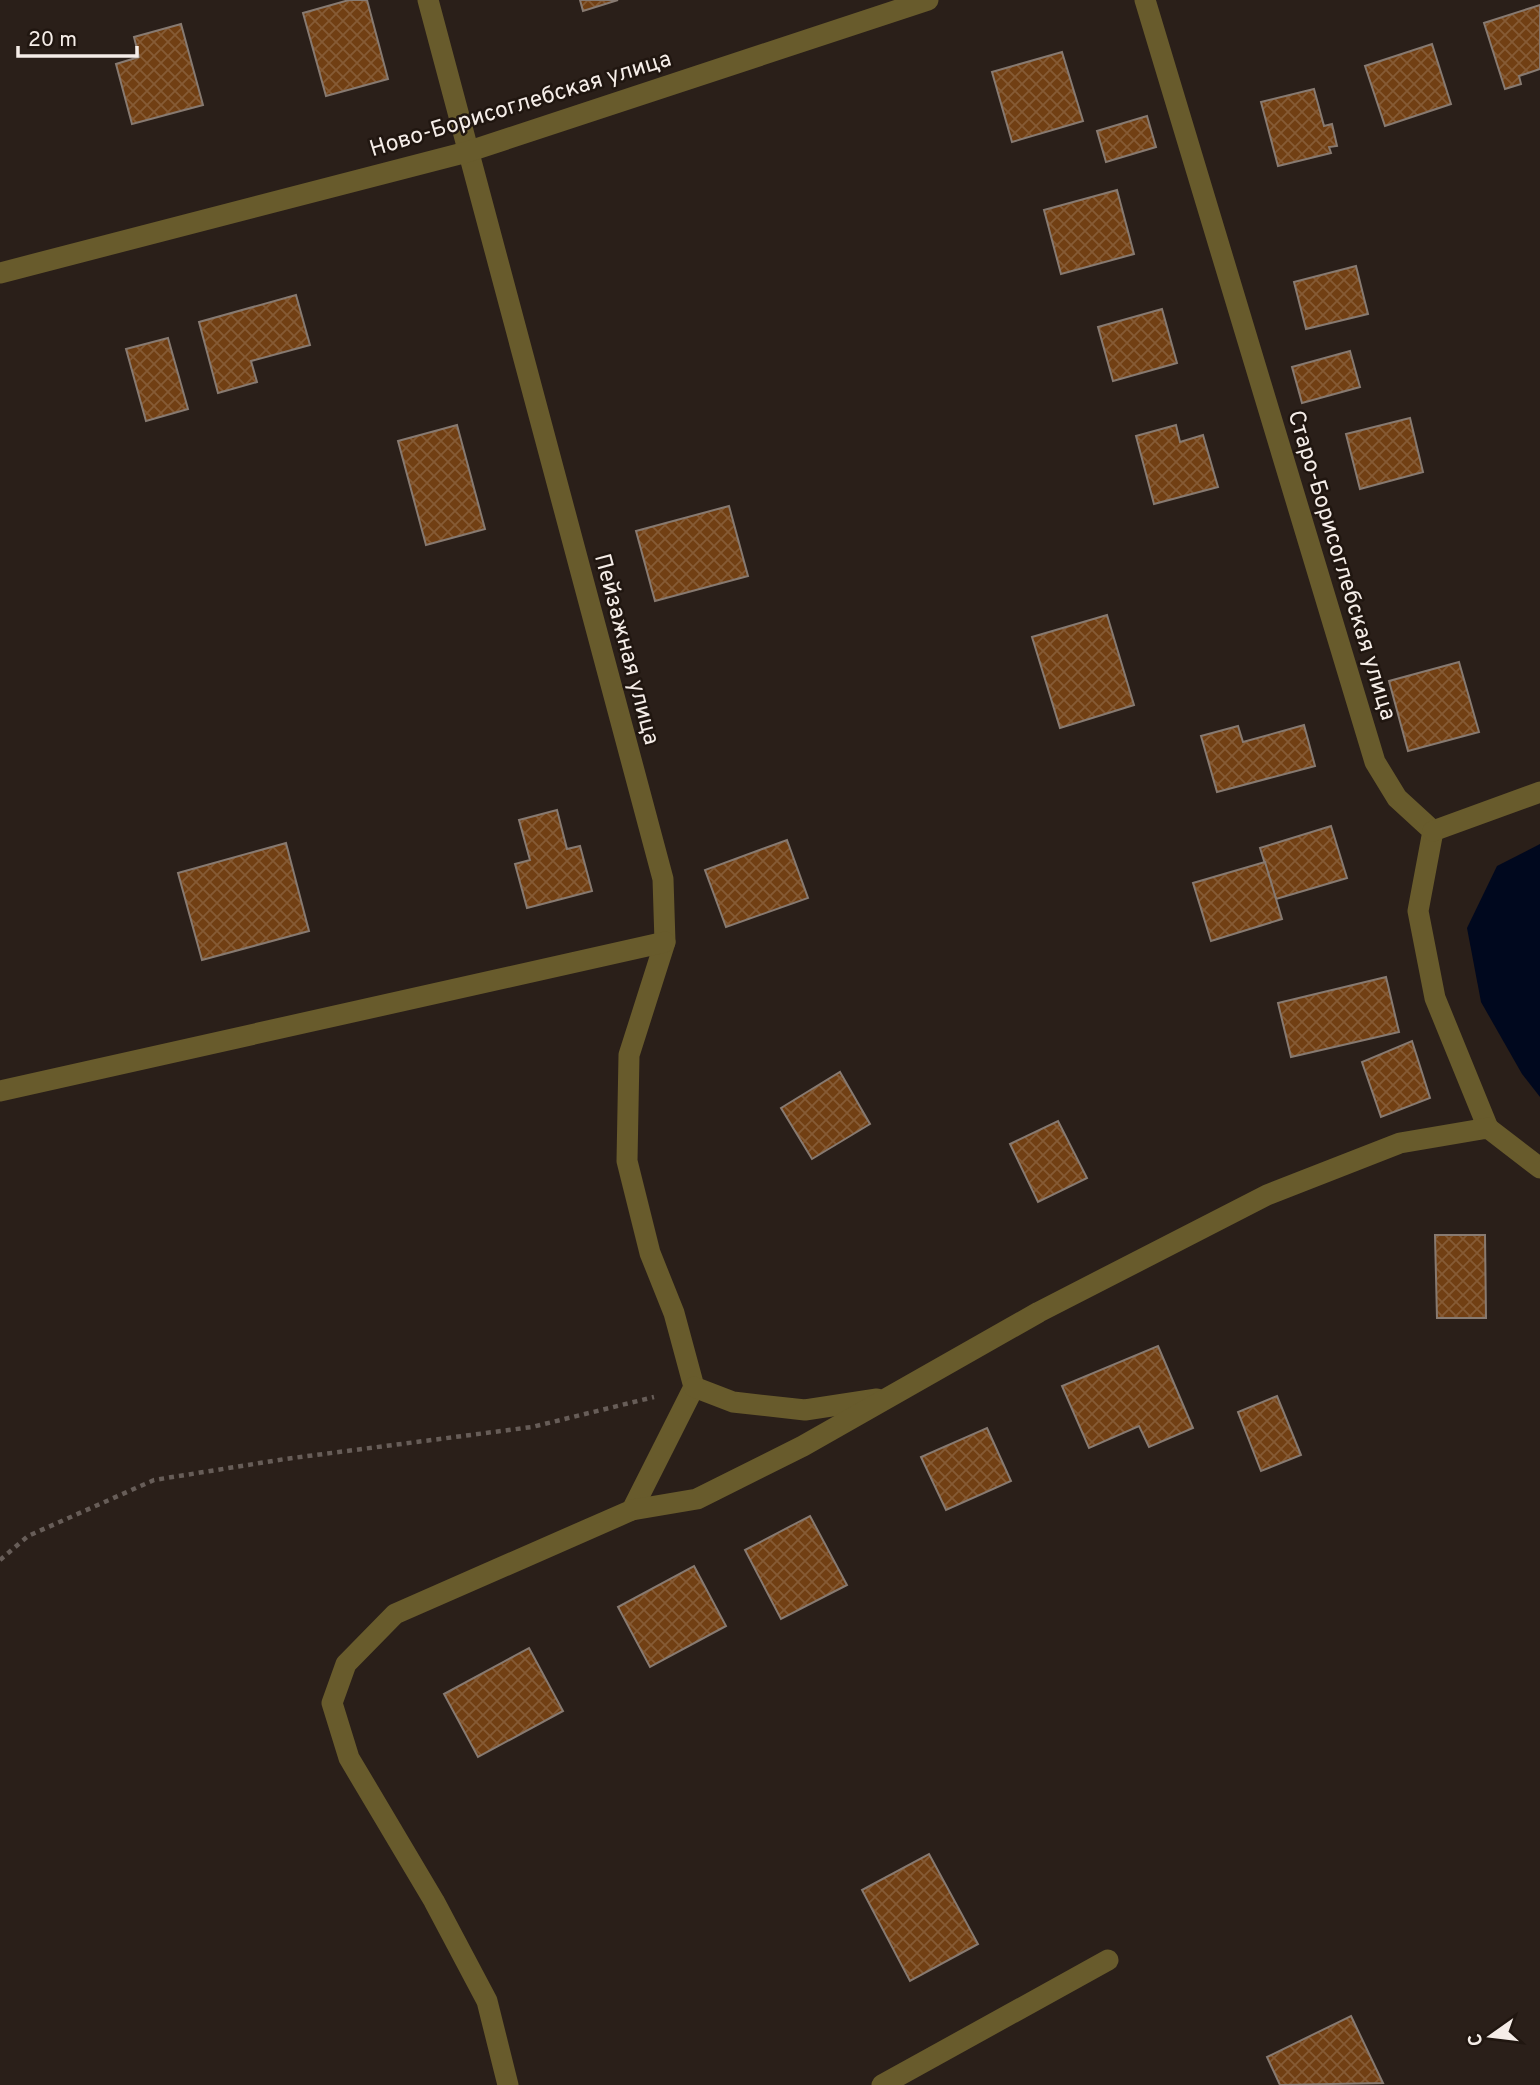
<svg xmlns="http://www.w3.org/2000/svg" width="1540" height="2085" font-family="Overpass,sans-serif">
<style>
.water{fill:#00081e}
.building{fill:url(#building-cross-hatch);stroke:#877a71;stroke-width:2}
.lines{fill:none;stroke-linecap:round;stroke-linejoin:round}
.path{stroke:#675d58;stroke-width:4.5;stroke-dasharray:5 5;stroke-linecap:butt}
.minor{stroke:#685b2c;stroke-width:21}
.labels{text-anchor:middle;stroke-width:5;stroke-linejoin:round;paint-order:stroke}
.street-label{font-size:23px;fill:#f5ede8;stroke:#201610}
</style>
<defs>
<pattern id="building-cross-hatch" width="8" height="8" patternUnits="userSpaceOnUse" patternTransform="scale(1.75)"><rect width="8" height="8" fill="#713f13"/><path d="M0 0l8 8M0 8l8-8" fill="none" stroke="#865b35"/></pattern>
</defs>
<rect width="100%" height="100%" fill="#2a1f19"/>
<polygon class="water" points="1540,844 1540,1097 1522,1074 1481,1002 1467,928 1497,866"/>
<g class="building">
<polygon points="349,0 367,0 388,79 326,96 303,13"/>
<polygon points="580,0 618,0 583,11"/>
<polygon points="1540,5 1540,69 1519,76 1521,84 1505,89 1484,23"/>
<polygon points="181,24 203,105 132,124 116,64 139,57 134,37"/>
<polygon points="1432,44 1451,104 1385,126 1365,66"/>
<polygon points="1062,52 1083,121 1012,142 992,72"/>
<polygon points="1314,89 1324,126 1332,124 1337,146 1329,147 1331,153 1278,166 1261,102"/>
<polygon points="1147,116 1156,147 1106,162 1097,131"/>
<polygon points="1117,190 1134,254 1061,274 1044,210"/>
<polygon points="1356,266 1368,314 1306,329 1294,282"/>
<polygon points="296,295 310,345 251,361 257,382 218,393 199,322"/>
<polygon points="1162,309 1177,363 1113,381 1098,327"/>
<polygon points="168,338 188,409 146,421 126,349"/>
<polygon points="1350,351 1360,387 1302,403 1292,367"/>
<polygon points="1410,418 1423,472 1360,489 1346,434"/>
<polygon points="457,425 485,529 426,545 398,441"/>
<polygon points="1176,425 1180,442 1203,435 1218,487 1154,504 1136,436"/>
<polygon points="729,506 748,576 655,601 636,531"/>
<polygon points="1107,615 1134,705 1060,728 1032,637"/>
<polygon points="1459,662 1479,732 1408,751 1389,681"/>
<polygon points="1304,725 1315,766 1217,792 1201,736 1238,726 1243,742"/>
<polygon points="557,810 567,849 580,846 592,891 527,908 515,864 530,860 519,820"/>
<polygon points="1331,826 1347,878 1276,899 1260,848"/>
<polygon points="787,840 808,898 726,927 705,870"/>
<polygon points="286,843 309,931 202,960 178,873"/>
<polygon points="1265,862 1282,919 1211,941 1193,883"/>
<polygon points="1386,977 1399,1032 1291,1057 1278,1003"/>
<polygon points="1412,1041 1430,1098 1381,1117 1362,1062"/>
<polygon points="840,1072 870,1124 812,1159 781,1108"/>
<polygon points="1058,1121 1087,1178 1038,1202 1010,1144"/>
<polygon points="1435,1235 1485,1235 1486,1318 1437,1318"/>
<polygon points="1158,1346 1193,1428 1149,1447 1139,1426 1089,1448 1062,1386"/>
<polygon points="1277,1396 1301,1455 1261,1471 1238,1412"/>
<polygon points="987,1428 1011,1481 946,1510 921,1457"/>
<polygon points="810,1516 847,1585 781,1619 745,1550"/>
<polygon points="694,1566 726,1626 650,1667 618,1607"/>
<polygon points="529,1648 563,1711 478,1757 444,1694"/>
<polygon points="929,1854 978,1944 910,1981 862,1890"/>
<polygon points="1351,2016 1383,2083 1280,2085 1267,2057"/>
</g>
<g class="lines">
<polyline class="path" points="0,1560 28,1536 154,1480 285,1459 532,1427 654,1397"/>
<g class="minor">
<polyline points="428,0 663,879 665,942 629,1055 627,1161 650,1253 674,1313 694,1387 632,1510"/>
<polyline points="1145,0 1375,762 1397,798 1433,831 1418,911 1435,998 1488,1128"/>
<polyline points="0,273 467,152 928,0"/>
<polyline points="1433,831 1540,792"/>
<polyline points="0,1091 665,942"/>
<polyline points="694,1387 733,1402 805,1410 877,1399"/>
<polyline points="508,2085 487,2001 434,1901 349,1758 332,1703 346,1664 395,1614 632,1510 697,1499 803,1446 1039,1312 1267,1195 1400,1143 1488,1128 1540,1168"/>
<polyline points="882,2085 1108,1960"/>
</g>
</g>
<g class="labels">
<g class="street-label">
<text transform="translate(520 103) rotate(-17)" y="8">Ново-Борисоглебская улица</text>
<text transform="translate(1343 565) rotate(73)" y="8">Старо-Борисоглебская улица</text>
<text transform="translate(628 649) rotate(75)" y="8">Пейзажная улица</text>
</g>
</g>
<g transform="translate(1491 2036) rotate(256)" stroke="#201610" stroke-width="5" paint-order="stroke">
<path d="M0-5L12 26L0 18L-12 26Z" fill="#f5ede8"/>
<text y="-10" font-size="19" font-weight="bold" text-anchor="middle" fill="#f5ede8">С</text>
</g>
<path d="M18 46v10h119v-10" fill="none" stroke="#f5ede8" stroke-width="3.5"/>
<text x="28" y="46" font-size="21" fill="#f5ede8" stroke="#201610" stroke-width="5" paint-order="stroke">20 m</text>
</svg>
